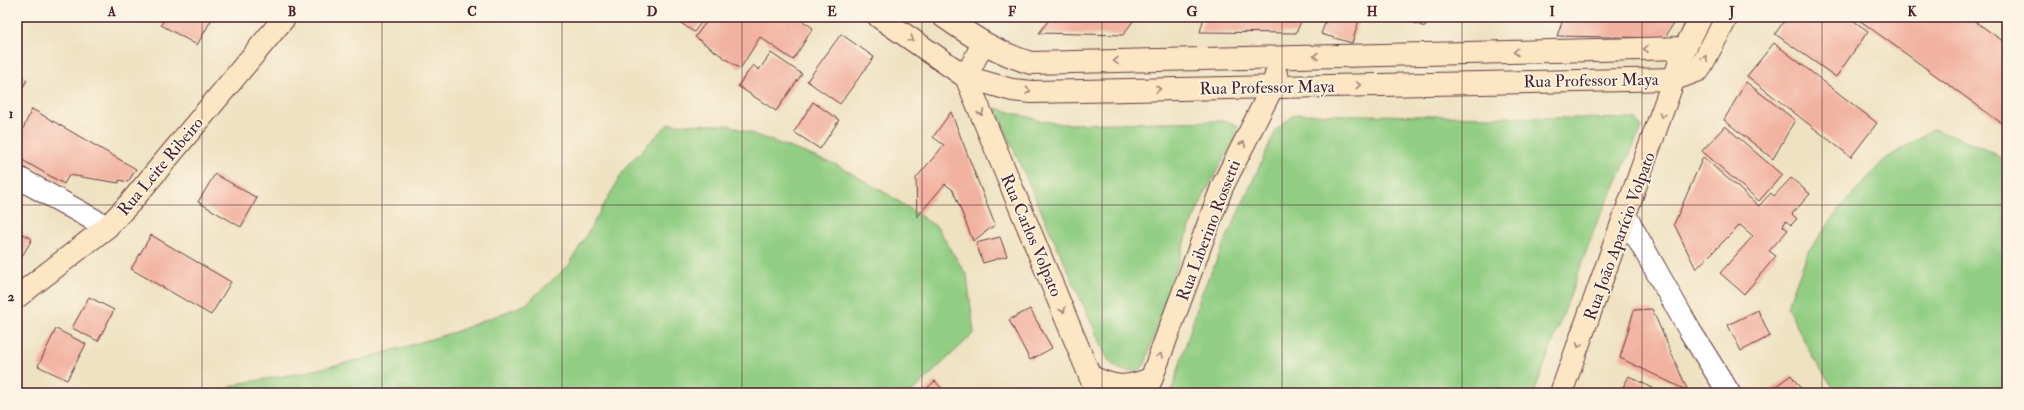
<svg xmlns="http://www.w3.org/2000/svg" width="2024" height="410" font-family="'IM FELL Double Pica',serif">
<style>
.green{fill:#91cd82;stroke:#6e7656}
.building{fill:#f2b2a1}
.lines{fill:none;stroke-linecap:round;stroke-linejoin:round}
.street-casing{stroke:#633c42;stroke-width:24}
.secondary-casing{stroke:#633c42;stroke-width:24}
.street{stroke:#fff;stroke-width:22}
.secondary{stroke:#fce6c4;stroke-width:22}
.oneway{stroke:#a38278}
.grid{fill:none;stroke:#4a1f2b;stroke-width:1;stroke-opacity:0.55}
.labels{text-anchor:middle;stroke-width:3.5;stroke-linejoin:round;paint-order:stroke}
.street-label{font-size:17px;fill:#4a1f2b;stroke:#fcf5e5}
.neatline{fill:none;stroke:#4a1f2b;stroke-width:1.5}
.grid-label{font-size:13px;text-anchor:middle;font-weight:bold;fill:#4a1f2b}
</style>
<rect width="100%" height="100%" fill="#fcf5e5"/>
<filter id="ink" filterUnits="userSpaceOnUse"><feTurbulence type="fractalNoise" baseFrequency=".025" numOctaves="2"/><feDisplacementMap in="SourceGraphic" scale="8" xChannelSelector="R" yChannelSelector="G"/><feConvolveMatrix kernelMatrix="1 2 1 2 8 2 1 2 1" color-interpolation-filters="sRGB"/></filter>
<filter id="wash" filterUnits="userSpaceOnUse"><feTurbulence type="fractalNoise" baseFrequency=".012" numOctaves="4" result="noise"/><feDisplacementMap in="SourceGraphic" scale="16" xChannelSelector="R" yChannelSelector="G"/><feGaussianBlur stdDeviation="0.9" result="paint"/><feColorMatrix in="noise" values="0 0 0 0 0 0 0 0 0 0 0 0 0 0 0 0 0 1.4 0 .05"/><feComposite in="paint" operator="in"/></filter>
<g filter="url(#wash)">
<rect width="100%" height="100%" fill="#efe2c2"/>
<g class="green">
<path d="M 995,108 L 1043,121 L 1063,124 L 1221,121 L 1229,122 L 1238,126 L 1236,137 L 1206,191 L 1191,224 L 1145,364 L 1139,371 C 1126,373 1117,370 1108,360 Z"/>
<polygon points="1295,114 1636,119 1642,128 1596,225 1534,393 1171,393 1202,292 1276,130"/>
<polygon points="668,124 729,125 837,165 889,195 937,227 967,276 974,333 911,393 217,393 241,383 301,373 363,359 455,332 526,304 569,265 627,165"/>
<polygon points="1933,129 1981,146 2007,162 2007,393 1837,393 1813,358 1787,307 1808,252 1842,206 1884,160"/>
</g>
<g id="blocks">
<g class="building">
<polygon points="166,17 213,17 197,45 161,25"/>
<polygon points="672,17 705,17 694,32"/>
<polygon points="710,17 797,17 813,28 793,60 760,37 740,69 695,37"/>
<polygon points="1051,17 1136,17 1123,35 1039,33"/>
<polygon points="1204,17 1303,17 1296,33 1200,32"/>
<polygon points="1327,17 1360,17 1352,43 1321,34"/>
<polygon points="1399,17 1429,17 1425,27"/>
<polygon points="1564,17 1677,17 1665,38 1557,36"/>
<polygon points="1787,17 1848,17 1868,31 1836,77 1775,34"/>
<polygon points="1855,17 1969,17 2007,44 2007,127"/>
<polygon points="841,34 874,57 840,104 807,81"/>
<polygon points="1774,43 1877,123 1851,157 1747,76"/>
<polygon points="771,53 802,74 776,111 738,86 753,65 759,70"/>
<polygon points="17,74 27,80 17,97"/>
<polygon points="1746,82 1795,120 1773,159 1724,120"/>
<polygon points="813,102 839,120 820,149 794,132"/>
<polygon points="32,109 136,169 128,182 119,180 119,183 69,175 64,184 17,157 17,142"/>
<polygon points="951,112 995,225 973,241 953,190 945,184 917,217 916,178 944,145 933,137"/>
<polygon points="1725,126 1782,175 1759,201 1702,151"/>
<polygon points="1703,157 1759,206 1771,193 1774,196 1791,178 1810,194 1792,214 1797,219 1791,225 1786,221 1783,226 1788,230 1769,251 1776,256 1744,294 1720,273 1753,236 1740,225 1696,269 1674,224"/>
<polygon points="215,174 257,198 241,227 198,202"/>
<polygon points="17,231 32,239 17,265"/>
<polygon points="151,235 231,282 211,315 131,269"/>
<polygon points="1000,237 1007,256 983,263 976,243"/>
<polygon points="89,297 114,310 98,341 72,328"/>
<polygon points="1030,309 1052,348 1030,360 1009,320"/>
<polygon points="1652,309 1688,391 1620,358 1634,310"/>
<polygon points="1758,310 1770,336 1741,351 1728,325"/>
<polygon points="56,329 86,344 67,380 38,366"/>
<polygon points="1791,375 1804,393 1769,393 1768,392"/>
<polygon points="1629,376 1661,393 1620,393"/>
<polygon points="935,381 946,393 922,393"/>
</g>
</g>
</g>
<g filter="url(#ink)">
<use href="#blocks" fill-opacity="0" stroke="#633c42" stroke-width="1"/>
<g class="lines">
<defs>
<g id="street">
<polyline points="17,177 107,227"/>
<polyline points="1626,217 1690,331 1729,393"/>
</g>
<g id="secondary">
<polyline points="879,17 966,77 1012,90 1032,92 1675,79 1699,70 1727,17"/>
<path d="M 944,17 C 973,37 997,53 1031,63 L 1685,48"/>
<polyline points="983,43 966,77 1097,393"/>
<polyline points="17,297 107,227 130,203 285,17"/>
<path d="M 1090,376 C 1114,388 1127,389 1152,378"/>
<polyline points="1146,393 1222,187 1273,86 1276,74"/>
<polyline points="1561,393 1685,48 1701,17"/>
</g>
</defs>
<use href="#street" class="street-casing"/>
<use href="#secondary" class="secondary-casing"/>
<use href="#street" class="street"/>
<use href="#secondary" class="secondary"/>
</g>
<defs><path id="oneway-chevron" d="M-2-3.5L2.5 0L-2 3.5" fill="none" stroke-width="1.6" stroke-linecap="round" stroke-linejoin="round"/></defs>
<g class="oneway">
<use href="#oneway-chevron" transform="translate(911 39) rotate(35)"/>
<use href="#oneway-chevron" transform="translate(1646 49) rotate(178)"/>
<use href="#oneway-chevron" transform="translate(1516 52) rotate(179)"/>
<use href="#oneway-chevron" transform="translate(1316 56) rotate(179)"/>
<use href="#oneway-chevron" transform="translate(1705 58) rotate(-62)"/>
<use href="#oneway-chevron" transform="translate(1116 61) rotate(179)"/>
<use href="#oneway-chevron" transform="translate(1358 85) rotate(-1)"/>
<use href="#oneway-chevron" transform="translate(1158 89) rotate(-1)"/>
<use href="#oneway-chevron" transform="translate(1028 91) rotate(3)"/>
<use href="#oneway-chevron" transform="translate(981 113) rotate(67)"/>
<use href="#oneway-chevron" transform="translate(1662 115) rotate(110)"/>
<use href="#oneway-chevron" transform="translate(1243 144) rotate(-63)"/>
<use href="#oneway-chevron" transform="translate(1063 310) rotate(67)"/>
<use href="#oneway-chevron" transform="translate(1579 345) rotate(110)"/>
<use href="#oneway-chevron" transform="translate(1160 356) rotate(-70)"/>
</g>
</g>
<path class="grid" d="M 202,17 L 202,393M 382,17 L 382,393M 562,17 L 562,393M 742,17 L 742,393M 922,17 L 922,393M 1102,17 L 1102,393M 1282,17 L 1282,393M 1462,17 L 1462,393M 1642,17 L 1642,393M 1822,17 L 1822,393M 17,205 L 2007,205"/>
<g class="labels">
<g class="street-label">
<text transform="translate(1591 80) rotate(-1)" y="6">Rua Professor Maya</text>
<text transform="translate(1267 87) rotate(-1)" y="6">Rua Professor Maya</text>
<text transform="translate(160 166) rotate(-50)" y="6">Rua Leite Ribeiro</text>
<text transform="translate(1208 230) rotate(-69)" y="6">Rua Liberino Rossetti</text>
<text transform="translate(1032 235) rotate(67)" y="6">Rua Carlos Volpato</text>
<text transform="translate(1619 236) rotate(-70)" y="6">Rua João Aparício Volpato</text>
</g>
</g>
<rect width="2024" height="410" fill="none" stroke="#fcf5e5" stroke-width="44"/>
<rect x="22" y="22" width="1980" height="366" class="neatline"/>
<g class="grid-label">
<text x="112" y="16">A</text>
<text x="292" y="16">B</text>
<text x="472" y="16">C</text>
<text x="652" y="16">D</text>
<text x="832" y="16">E</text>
<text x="1012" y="16">F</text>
<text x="1192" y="16">G</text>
<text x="1372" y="16">H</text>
<text x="1552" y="16">I</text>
<text x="1732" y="16">J</text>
<text x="1912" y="16">K</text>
<text x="11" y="118">1</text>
<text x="11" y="301">2</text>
</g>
</svg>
